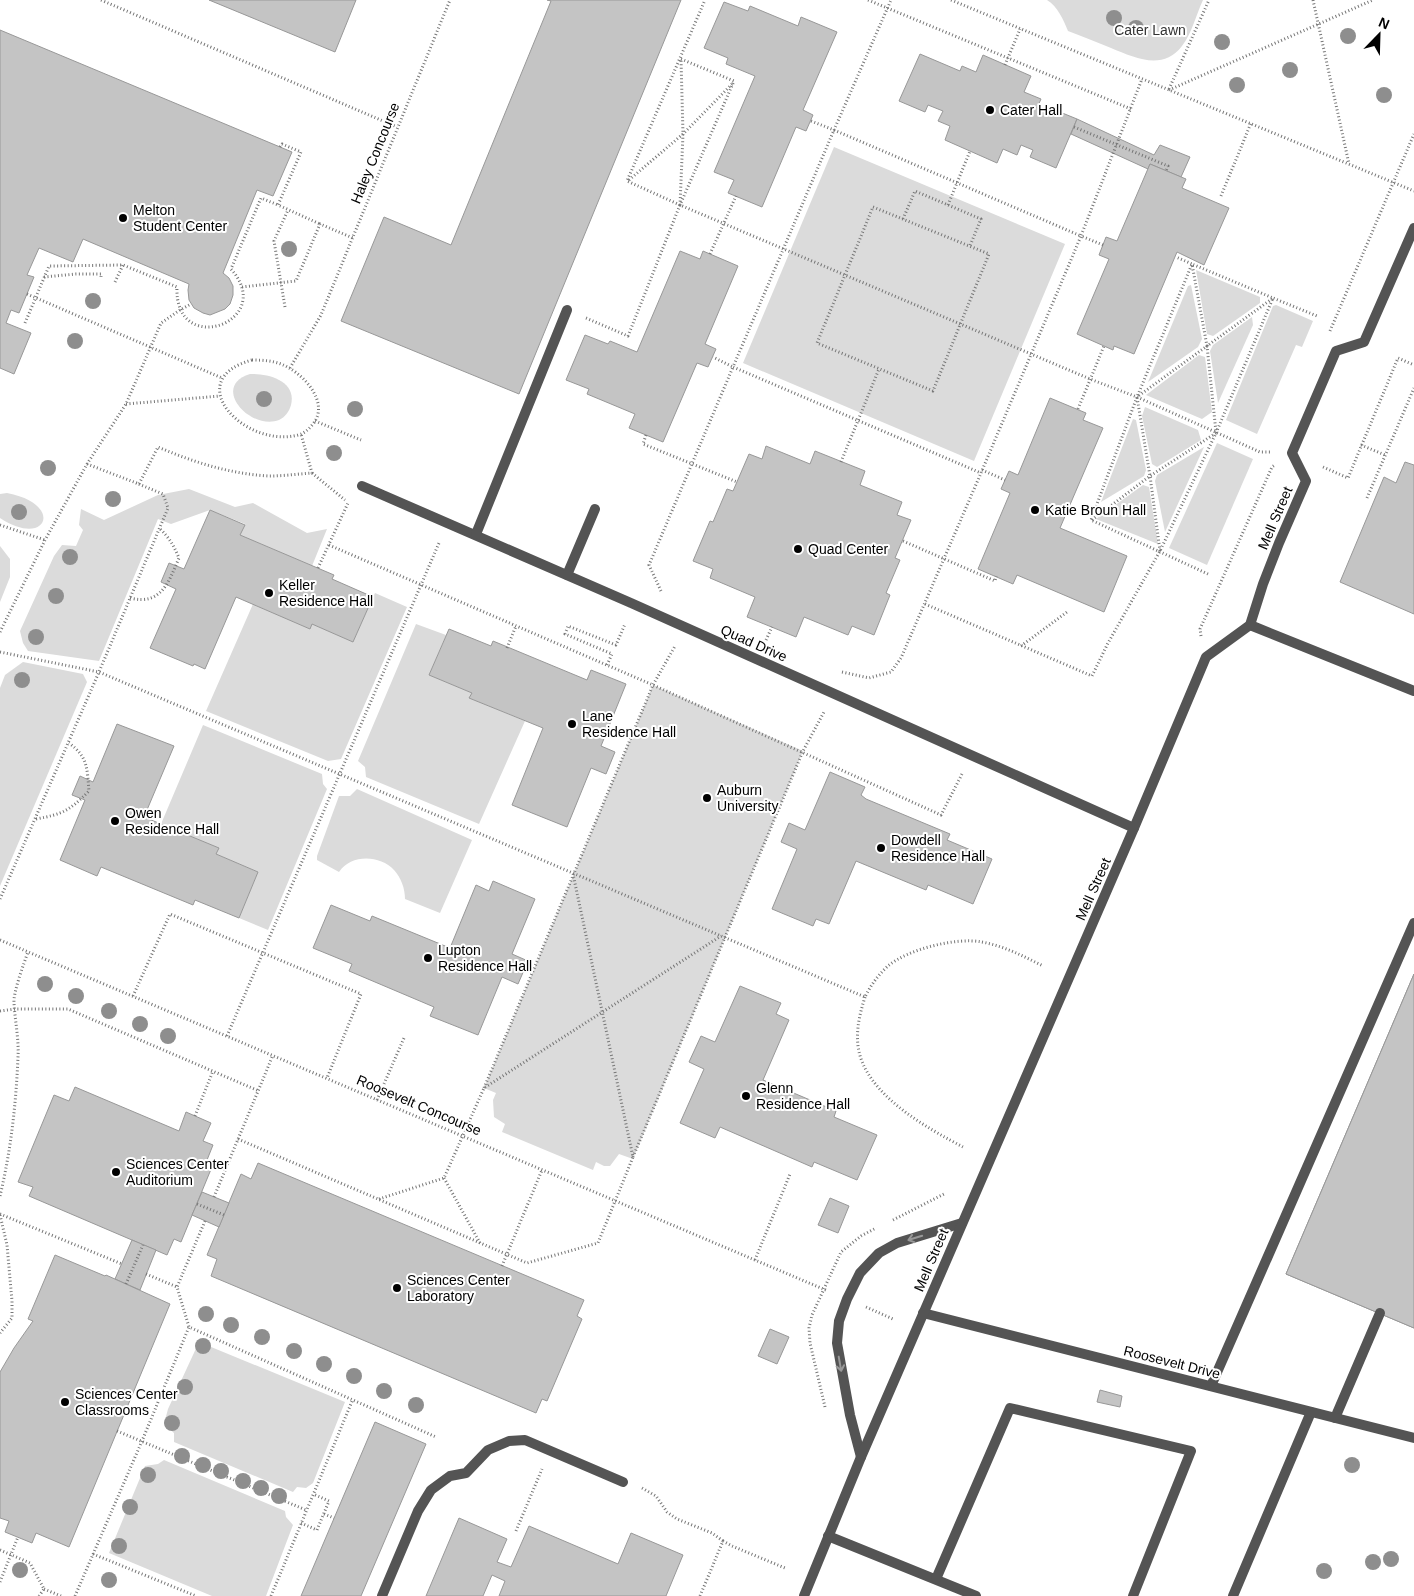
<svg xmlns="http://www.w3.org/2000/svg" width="1414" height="1596" font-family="Helvetica,sans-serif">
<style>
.green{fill:#dbdbdb}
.building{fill:#c4c4c4;stroke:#989898}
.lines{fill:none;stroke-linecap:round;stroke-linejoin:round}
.path{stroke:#767676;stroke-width:3;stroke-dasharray:1 2.5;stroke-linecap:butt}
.lane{stroke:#545454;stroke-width:10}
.street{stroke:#545454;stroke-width:10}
.tree{fill:#8e8e8e}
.oneway{stroke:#989898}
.poi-dot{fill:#000;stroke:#fff;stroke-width:2}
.labels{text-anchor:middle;stroke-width:4;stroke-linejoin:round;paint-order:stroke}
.park-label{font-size:14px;fill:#323232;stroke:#fff}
.poi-label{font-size:14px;fill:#000;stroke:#fff;text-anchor:start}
.street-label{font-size:14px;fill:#000;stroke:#fff}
</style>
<rect width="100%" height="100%" fill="#fff"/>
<g class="green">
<path d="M 1047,0 L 1203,0 C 1196,15 1192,33 1182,46 C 1163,71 1135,58 1111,48 C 1097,42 1083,37 1068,31 C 1063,19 1058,7 1047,0 Z"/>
<polygon points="834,147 1065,244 974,461 743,363"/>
<polygon points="1196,270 1260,297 1260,303 1213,336 1207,334"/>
<polygon points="1191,285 1202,339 1198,347 1148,382 1188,286"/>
<polygon points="1276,305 1313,321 1302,347 1296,345 1257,434 1226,420 1273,306"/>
<polygon points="1252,317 1253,325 1218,403 1210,351 1213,345"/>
<polygon points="1199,355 1205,357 1212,412 1202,419 1146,395"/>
<path d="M 250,374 C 268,373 297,381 291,405 C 289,412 285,417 279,420 C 250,431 210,386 250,374 Z"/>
<polygon points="1145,407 1198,430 1201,440 1157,467 1152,464 1142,416"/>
<polygon points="1133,419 1136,420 1146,470 1144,476 1101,502"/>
<polygon points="1217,443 1253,459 1207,565 1169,548"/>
<polygon points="1204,447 1165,532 1155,481 1157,475"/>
<polygon points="1143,485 1149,487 1158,544 1096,519"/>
<polygon points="189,489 235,507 253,503 307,533 327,529 312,566 240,535 245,524 210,510 171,524 158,519 99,661 28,651 23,643 20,631 54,556 62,545 76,546 83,530 79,525 81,509 104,520 158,495"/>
<path d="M 7,493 C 65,504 47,549 0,518 L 0,494 Z"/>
<polygon points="0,546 10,559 10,577 0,602"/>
<polygon points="375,593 407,607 341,759 328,761 206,711 253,604 310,629 312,624 353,642"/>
<polygon points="416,624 446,635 429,675 472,693 470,698 525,721 479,824 366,777 365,767 358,761"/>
<polygon points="23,662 83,674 87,682 0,886 0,688 5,675"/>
<polygon points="653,685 803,751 633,1159 619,1154 610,1166 604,1166 596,1162 593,1170 502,1132 505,1124 494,1117 493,1100 496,1093 484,1088"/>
<polygon points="203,725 322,774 323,784 327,789 268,930 239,918 258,872 216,854 219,848 161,824"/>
<path d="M 357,789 L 472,840 L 440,913 L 405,899 C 405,888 401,878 394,870 C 380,855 351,854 339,872 L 317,860 L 317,856 L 339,796 L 350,796 Z"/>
<polygon points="199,1342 345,1402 313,1483 306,1488 297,1487 293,1492 174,1442 174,1433 164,1424 168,1409"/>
<polygon points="164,1460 285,1511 286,1517 293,1525 266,1596 212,1596 109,1553 145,1466 158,1464"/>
</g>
<g class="building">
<polygon points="209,0 356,0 335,52"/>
<polygon points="547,0 681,0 519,394 341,321 384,217 451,245 551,1"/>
<polygon points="724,2 748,11 750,6 798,26 801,17 837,32 803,110 813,115 806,131 796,127 762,207 728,193 734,180 714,172 755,76 726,64 728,58 704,48"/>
<polygon points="0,30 292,152 273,196 257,190 223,273 229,278 233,286 233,295 230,304 225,309 210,315 203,313 194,308 189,300 188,290 189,284 83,239 73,262 39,248 27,275 34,277 19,313 11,310 6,323 31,333 14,374 0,368"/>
<polygon points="920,54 960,71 962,66 976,72 983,55 1031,76 1024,92 1041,99 1037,108 1048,113 1050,108 1077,119 1056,168 1030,157 1033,150 1021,145 1017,155 1003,149 997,163 945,140 950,126 938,121 943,111 928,105 925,112 899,101"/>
<polygon points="1077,119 1154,155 1160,145 1190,157 1181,177 1150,164 1148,169 1071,134"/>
<polygon points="1150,164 1186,179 1182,188 1229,208 1204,265 1177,252 1134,354 1114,346 1113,350 1077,334 1109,259 1099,255 1106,237 1117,241"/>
<polygon points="680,251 700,259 703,251 738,266 705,344 716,349 708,367 697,363 663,442 629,428 635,414 587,394 589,389 566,380 585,335 608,344 610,341 637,352"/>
<polygon points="1050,398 1086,413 1083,420 1103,428 1060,528 1127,556 1104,612 1017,575 1013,584 978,569 1010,493 1001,489 1009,471 1018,475"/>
<polygon points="766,446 810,464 815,451 865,471 860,485 902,502 897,515 911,520 895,558 900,560 886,593 890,595 874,635 852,626 848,635 804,617 796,637 747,617 755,597 710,578 713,569 693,561 710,521 713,522 727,489 733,491 749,454 762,459"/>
<polygon points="1405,462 1414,465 1414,614 1340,582 1384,477 1396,483"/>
<polygon points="210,510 245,525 240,535 334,575 332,579 373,597 353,642 312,624 310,629 236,597 205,669 194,664 193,666 150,648 176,589 161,582 169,563 184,569"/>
<polygon points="449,629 491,646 493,641 587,680 591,670 626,684 601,746 615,752 606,774 591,768 567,827 512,805 543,728 469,698 472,693 429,675"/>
<polygon points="117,724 174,746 144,817 219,848 216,854 258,872 239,918 195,900 193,905 101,867 97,876 60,860 85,800 72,795 80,776 93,782"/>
<polygon points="830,772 865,787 861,795 866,799 950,834 947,840 992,859 973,904 928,885 926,890 856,861 829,924 816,919 813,926 772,909 797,849 781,842 789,823 805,830"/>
<polygon points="493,881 535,899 512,954 528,961 518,984 502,977 478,1035 430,1016 434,1007 349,971 352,964 313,948 331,905 370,921 372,916 450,948 476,885 489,891"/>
<polygon points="1414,974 1414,1328 1286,1274"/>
<polygon points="1414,974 1414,1328 1286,1274"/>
<polygon points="740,986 781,1003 776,1014 789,1020 763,1080 836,1111 834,1117 877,1135 857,1180 814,1162 812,1167 720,1127 715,1138 680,1123 704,1069 689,1062 701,1036 715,1042"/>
<polygon points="75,1087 179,1131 186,1112 211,1123 203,1141 213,1145 207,1160 214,1162 181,1242 174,1239 167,1255 29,1196 33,1187 18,1182 54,1095 69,1101"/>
<polygon points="258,1163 584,1300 577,1316 582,1319 547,1401 542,1399 536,1413 211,1276 217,1259 207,1255 241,1174 251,1179"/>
<polygon points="202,1192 229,1203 219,1227 192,1215"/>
<polygon points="830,1198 849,1206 838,1233 818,1225"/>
<polygon points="132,1240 156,1250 140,1290 115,1279"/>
<polygon points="55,1255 105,1276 106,1275 170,1304 69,1547 36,1533 32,1543 5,1532 9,1521 0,1518 0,1372 14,1348 33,1321 28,1319"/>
<polygon points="770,1329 789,1337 777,1364 758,1356"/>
<polygon points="1100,1390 1122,1396 1120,1407 1097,1402"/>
<polygon points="375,1422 426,1444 361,1596 301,1596"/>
<polygon points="459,1518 507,1539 497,1562 511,1567 529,1526 618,1564 631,1533 683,1555 666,1596 499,1596 505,1581 492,1575 483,1596 426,1596"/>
</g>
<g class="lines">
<g class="path">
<polyline points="101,0 397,127"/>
<polyline points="868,0 1131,109"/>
<polyline points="951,0 1414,191"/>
<polyline points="1313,0 1349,164"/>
<polygon points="681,59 734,81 680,205 683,134"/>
<polyline points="1005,65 1020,29"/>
<polyline points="1169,89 1209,0"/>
<polyline points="1169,90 1373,0"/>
<polyline points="811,121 834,130 891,0"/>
<polyline points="1074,127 1168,166 1166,171"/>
<polygon points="834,130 1081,236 981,473 733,367"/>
<polyline points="280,147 282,144 301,152 278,205 320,224"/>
<polyline points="629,180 683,134 732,84"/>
<polyline points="1221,196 1251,123"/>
<polyline points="680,205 627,181 705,0"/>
<polyline points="948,205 970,151"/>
<polygon points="873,207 989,254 933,391 817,343"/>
<polyline points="903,219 915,191 981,219 970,246"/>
<polyline points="1103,245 1081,236 1142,79"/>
<polyline points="710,254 736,196"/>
<polyline points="44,277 76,274 101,274 101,277"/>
<polyline points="115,282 123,265"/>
<polyline points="242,287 296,281 320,224 353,238"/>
<polyline points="27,294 222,378"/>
<polyline points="285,307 274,241 288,210"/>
<polyline points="586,318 628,336 680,205 1090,379 1137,397 1260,452 1272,452"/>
<path d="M 25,323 L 49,266 L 123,265 L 177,287 C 174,359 278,322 231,269 L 261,198 L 278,205"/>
<polyline points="1330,331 1414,134"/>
<path d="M 252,360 C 265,360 278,361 289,368 C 307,378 329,404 313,424 C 309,429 305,433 298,435 C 245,449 179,380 252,360 Z"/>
<polyline points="290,368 321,315 450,0"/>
<polyline points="126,404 220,396"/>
<polyline points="1078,409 1104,346"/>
<polyline points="315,421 361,440"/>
<polyline points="646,435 643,444 737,482"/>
<polyline points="1361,445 1385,455"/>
<polyline points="841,462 879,369"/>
<path d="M 87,464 L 139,484 L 158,447 C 193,462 230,474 269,476 C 283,476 298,474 312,473 L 301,434"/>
<polyline points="1323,467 1348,478 1398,358 1414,365"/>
<polyline points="982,470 1005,480"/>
<polyline points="312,473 345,500"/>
<polyline points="1367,498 1414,388"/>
<polyline points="1092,520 1150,476 1216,433"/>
<polyline points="0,525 45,540"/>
<polyline points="903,541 995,581 996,576"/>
<polyline points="329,545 653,685 941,815 962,774"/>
<polyline points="1160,551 1150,476 1137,397 1192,264 1273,298 1207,346 1192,264 1176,257"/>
<polyline points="318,568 348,503"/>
<polyline points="1208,574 1091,520 1137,397 1207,346 1216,432"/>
<polyline points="661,591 649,565 733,367 713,357"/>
<path d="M 130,598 C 162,606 169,581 179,558 C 174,546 169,537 159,528"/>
<polyline points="925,604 1092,676 1108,643 1160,551 1216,433 1273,298 1317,316"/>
<polyline points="0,632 45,540 87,464 126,404 161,323 180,310 191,304"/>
<polyline points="1201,636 1200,629 1272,467 1275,465"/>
<polyline points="766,640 772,627"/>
<polyline points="1021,646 1067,612"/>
<polyline points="507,648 516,626"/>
<path d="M 0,652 L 99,672 L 865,997 C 871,985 878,975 888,966 C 908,949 957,937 982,942 C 1004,946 1023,956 1043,966"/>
<polyline points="607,665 612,654 565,634 568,626 616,645 625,624"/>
<polyline points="842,672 869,678 891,672 901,658 981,473"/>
<path d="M 36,819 C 63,814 69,811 89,791 C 87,768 88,757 69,743"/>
<polyline points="0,899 99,672 168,508 163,494 136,483"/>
<polyline points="0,940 828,1291"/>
<polyline points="133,996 170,914 361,994 327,1078"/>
<path d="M 865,997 C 860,1013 856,1029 858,1046 C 864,1094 927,1128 965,1148"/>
<polyline points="0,1011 15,1009 68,1009 259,1091"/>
<polyline points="227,1036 439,543"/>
<polyline points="484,1088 653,685 675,646"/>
<polyline points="377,1100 404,1038"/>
<polyline points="195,1116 213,1071"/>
<polyline points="238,1139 527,1263 598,1243 633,1157 573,874"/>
<polyline points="633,1157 803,751 824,712"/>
<polyline points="444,1178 480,1243"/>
<path d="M 0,1196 C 11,1150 16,1104 18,1057 C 19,1039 15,1021 14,1003 C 13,993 24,963 28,952"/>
<polyline points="214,1197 273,1055"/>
<polyline points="379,1199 444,1178 484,1088 721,936"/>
<polyline points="197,1204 224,1215"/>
<polyline points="0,1214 122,1264"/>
<polyline points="0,1215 7,1245 12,1301 12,1318 0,1333"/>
<polyline points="893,1220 944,1194"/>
<polyline points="205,1221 177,1287 189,1327 436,1437"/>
<polyline points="755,1260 790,1174"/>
<polyline points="502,1266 542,1170"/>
<polyline points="146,1274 177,1287"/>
<polyline points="126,1284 143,1245"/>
<polyline points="866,1307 893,1319"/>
<polyline points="825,1407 810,1343 809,1328 812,1315 841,1252 861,1236 876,1228"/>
<polyline points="117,1431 306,1510"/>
<polyline points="642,1488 656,1496 667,1512 677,1519 712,1533 723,1541"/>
<polyline points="324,1514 334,1518"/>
<polyline points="301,1523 317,1530 329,1501 313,1494"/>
<polyline points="516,1531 542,1469"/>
<polyline points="0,1550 30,1563 44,1589 39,1596"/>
<polyline points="93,1554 196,1596"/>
<polyline points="0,1582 18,1537"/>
<polyline points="44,1589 61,1596"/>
<polyline points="75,1596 142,1441 189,1327"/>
<polyline points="271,1596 353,1399"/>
<polyline points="700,1596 723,1541 732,1546 785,1568"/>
</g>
<g class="lane">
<polyline points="362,486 631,603 1134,828"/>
<polyline points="476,534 567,310"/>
<polyline points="567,575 595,509"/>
<polyline points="1250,625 1414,691"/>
<polyline points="1211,1386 1414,923"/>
<polyline points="1335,1418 1380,1313"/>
<polyline points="861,1457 850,1415 837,1343 839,1321 847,1299 860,1273 879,1253 897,1243 962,1223"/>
<polyline points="828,1536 976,1596"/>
<polyline points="936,1579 1010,1408 1191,1451 1133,1596"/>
<polyline points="382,1596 418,1511 431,1490 450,1476 466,1473 488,1450 509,1441 525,1440 623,1482"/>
<polyline points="1233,1596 1311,1412"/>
</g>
<g class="street">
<polyline points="923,1313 1414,1438"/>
<polyline points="804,1596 861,1457 1134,828 1206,657 1250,625 1263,584 1279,543 1306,481 1292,453 1336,351 1364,342 1414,228"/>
</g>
</g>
<g class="tree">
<circle cx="1114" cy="18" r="8"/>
<circle cx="1136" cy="28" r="8"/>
<circle cx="1348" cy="36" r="8"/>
<circle cx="1222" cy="42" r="8"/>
<circle cx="1290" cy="70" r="8"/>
<circle cx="1237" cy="85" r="8"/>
<circle cx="1384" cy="95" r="8"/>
<circle cx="289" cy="249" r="8"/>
<circle cx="93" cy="301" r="8"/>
<circle cx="75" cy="341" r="8"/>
<circle cx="264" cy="399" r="8"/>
<circle cx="355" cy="409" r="8"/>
<circle cx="334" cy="453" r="8"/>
<circle cx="48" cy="468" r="8"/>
<circle cx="113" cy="499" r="8"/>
<circle cx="19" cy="512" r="8"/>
<circle cx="70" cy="557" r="8"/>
<circle cx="56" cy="596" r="8"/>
<circle cx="36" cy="637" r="8"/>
<circle cx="22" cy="680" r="8"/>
<circle cx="45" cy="984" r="8"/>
<circle cx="76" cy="996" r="8"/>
<circle cx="109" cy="1011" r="8"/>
<circle cx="140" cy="1024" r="8"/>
<circle cx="168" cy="1036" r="8"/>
<circle cx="206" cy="1314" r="8"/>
<circle cx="231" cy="1325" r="8"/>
<circle cx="262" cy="1337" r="8"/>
<circle cx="203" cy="1346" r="8"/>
<circle cx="294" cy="1351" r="8"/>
<circle cx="324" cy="1364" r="8"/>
<circle cx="354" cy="1376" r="8"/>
<circle cx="185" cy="1387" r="8"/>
<circle cx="384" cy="1391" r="8"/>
<circle cx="416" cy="1405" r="8"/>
<circle cx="172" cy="1423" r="8"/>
<circle cx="182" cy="1456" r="8"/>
<circle cx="203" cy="1465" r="8"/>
<circle cx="1352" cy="1465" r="8"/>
<circle cx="221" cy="1471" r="8"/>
<circle cx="148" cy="1475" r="8"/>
<circle cx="243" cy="1481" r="8"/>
<circle cx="261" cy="1488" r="8"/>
<circle cx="279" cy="1496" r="8"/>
<circle cx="130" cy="1507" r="8"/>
<circle cx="119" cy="1546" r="8"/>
<circle cx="1391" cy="1559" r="8"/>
<circle cx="1373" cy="1562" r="8"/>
<circle cx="20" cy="1570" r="8"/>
<circle cx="1324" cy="1571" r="8"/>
<circle cx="109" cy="1580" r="8"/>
</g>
<defs><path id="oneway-shaft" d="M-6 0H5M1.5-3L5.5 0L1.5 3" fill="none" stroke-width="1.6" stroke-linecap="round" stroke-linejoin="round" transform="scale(1.25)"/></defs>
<g class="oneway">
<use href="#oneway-shaft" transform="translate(915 1238) rotate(163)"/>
<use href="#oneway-shaft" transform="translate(840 1364) rotate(80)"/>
</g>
<g class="poi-dot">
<circle cx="990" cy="110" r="5"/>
<circle cx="123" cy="218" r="5"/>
<circle cx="1035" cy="510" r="5"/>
<circle cx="798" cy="549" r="5"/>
<circle cx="269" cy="593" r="5"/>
<circle cx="572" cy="724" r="5"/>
<circle cx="707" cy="798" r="5"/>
<circle cx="115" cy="821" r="5"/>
<circle cx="881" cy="848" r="5"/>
<circle cx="428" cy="958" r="5"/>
<circle cx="746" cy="1096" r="5"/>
<circle cx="116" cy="1172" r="5"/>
<circle cx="397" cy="1288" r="5"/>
<circle cx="65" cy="1402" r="5"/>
</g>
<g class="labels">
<g class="park-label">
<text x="1150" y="35">Cater Lawn</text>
</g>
<g class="poi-label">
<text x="1000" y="115">Cater Hall</text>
<text x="133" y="215">Melton<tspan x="133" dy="16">Student Center</tspan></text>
<text x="1045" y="515">Katie Broun Hall</text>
<text x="808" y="554">Quad Center</text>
<text x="279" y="590">Keller<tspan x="279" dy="16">Residence Hall</tspan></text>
<text x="582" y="721">Lane<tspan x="582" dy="16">Residence Hall</tspan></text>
<text x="717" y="795">Auburn<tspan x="717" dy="16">University</tspan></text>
<text x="125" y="818">Owen<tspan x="125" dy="16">Residence Hall</tspan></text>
<text x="891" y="845">Dowdell<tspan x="891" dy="16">Residence Hall</tspan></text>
<text x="438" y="955">Lupton<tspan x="438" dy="16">Residence Hall</tspan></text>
<text x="756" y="1093">Glenn<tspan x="756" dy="16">Residence Hall</tspan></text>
<text x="126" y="1169">Sciences Center<tspan x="126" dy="16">Auditorium</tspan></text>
<text x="407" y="1285">Sciences Center<tspan x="407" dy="16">Laboratory</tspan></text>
<text x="75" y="1399">Sciences Center<tspan x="75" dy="16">Classrooms</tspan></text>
</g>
<g class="street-label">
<text transform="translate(375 153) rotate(-68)" y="5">Haley Concourse</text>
<text transform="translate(1275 518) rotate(-67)" y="5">Mell Street</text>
<text transform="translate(754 643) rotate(24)" y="5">Quad Drive</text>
<text transform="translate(1093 889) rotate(-66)" y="5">Mell Street</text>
<text transform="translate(419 1105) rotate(23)" y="5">Roosevelt Concourse</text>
<text transform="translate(931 1260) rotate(-67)" y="5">Mell Street</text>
<text transform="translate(1172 1362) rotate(14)" y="5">Roosevelt Drive</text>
</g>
</g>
<g transform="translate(1379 35) rotate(23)" stroke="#ffffff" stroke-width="4" paint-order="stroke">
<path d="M0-4L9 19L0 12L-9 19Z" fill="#000000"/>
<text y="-8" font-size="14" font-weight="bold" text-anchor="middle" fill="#000000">N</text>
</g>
</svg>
